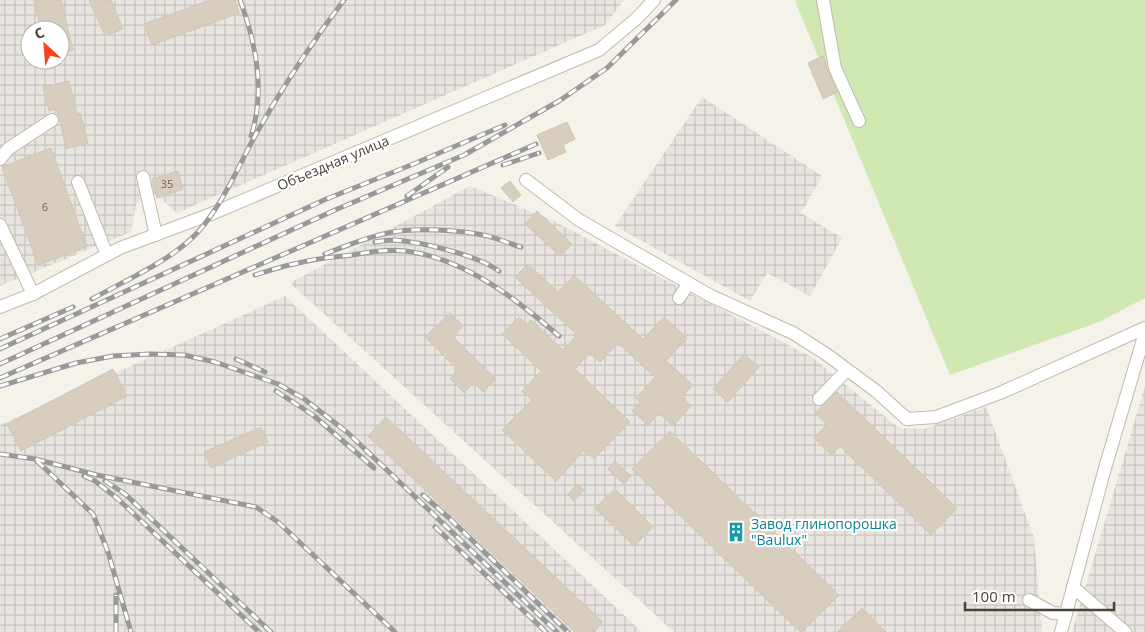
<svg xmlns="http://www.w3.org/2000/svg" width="1145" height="632" font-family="'Open Sans',sans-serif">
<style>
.industrial{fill:url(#industrial-grid);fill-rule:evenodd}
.green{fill:#d0e9b3}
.building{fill:#d7cebf;stroke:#d2c6b3}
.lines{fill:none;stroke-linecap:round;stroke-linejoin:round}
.minor-casing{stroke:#c1baad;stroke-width:14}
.minor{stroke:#fff;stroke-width:12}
.rail-casing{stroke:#999;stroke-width:5}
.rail{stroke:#fff;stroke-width:3;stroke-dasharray:9;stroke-linecap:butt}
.labels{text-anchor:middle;stroke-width:4.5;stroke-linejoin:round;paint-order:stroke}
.number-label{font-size:11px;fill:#6c665a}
.street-label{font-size:14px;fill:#494338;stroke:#fff}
.culture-label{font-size:14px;fill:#0d838f;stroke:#fff;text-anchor:start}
</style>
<defs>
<pattern id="industrial-grid" width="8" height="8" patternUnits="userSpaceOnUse" patternTransform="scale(1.25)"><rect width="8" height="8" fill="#e8e4df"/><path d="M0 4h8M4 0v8" fill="none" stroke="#c8c5c0"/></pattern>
</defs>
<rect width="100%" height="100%" fill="#f5f2ea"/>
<g class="industrial">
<path d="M 0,0 L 624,0 L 605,25 L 177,213 L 156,194 L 136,204 L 131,232 L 0,286 ZM 30,30 L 60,30 L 60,60 L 30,60 Z"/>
<polygon points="702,97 822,176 801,213 842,238 810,296 767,273 750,301 615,226"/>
<polygon points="470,186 552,220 813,358 899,428 924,429 986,407 1034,538 1042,632 674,632 290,283"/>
<polygon points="285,296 642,632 0,632 0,425"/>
<polygon points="1145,386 1145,632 1072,632"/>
</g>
<polygon class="green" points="796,0 1145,0 1145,298 1099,322 950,375 795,1"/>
<g class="building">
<polygon points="34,0 61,0 73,50 60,53 60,30 41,30"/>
<polygon points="89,0 111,0 123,29 105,36"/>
<polygon points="210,0 235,0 239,13 152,45 144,24"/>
<polygon points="823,56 828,71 837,92 823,99 808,63"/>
<polygon points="69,81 77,114 80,113 88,143 66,149 59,116 56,109 49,111 43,87"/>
<polygon points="567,122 575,139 563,145 566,152 548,160 537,135"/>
<polygon points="51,148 87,247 38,265 2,167"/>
<polygon points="178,171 183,189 157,198 152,179"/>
<polygon points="510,181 521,195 513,202 501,188"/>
<polygon points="537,211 572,244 560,256 525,224"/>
<polygon points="528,264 558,292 574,275 643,339 664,317 687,338 666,361 693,385 682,397 691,406 673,426 659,413 648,425 632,411 640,402 636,398 655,377 618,343 600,362 590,353 575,369 630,422 594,459 584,450 556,481 502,430 532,400 522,391 541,371 502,334 519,317 526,325 531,320 563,350 577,335 515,277"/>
<polygon points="450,313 463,326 453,337 496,379 483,392 474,383 464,393 450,379 458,370 425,337"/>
<polygon points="744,354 759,367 728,402 713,389"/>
<polygon points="113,369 127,396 21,451 7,424"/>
<polygon points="837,392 957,508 931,535 840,446 831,455 814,438 827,424 815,413"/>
<polygon points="386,417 603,622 594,632 575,632 368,436"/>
<polygon points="261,427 268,442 211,468 204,452"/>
<polygon points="670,431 839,595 802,632 800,632 632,469"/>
<polygon points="615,461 631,476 624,484 608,469"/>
<polygon points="577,484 584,490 574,501 568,494"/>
<polygon points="615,489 653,527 634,546 595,508"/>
<polygon points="862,608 886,632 837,632"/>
</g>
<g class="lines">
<defs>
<g id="minor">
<polyline points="823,0 835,68 859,121"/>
<polyline points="0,159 8,149 52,120"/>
<polyline points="143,177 156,235"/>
<polyline points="526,180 579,220 617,242 711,296 793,333 826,354 876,391 907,419 936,417 1000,393 1145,328"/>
<polyline points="78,182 107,255"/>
<polyline points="0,225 33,294"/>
<polyline points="679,298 689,283"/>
<polyline points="0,307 33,294 120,248 211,214 599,50 636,19 654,0"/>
<polyline points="819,399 847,370"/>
<polyline points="1073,587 1125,632"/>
<polyline points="1029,600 1053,613 1066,614"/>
<polyline points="1061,632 1105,468 1145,333"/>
</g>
</defs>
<use href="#minor" class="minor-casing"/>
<use href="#minor" class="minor"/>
<defs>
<g id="rail">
<path d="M 240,0 C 256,43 266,91 251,136"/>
<polyline points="503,165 539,153"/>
<polyline points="407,196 448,167"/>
<path d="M 375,242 C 381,241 388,240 394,240 C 422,242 477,255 499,271"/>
<path d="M 325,254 C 345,246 366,238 387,233 C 416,227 459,230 488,236 C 499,239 510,244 521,247"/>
<path d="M 255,275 C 271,270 286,265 303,262 C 319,258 335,257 352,255 C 369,252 387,249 405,251 C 464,258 515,298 559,336"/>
<path d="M 92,299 C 126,280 171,261 198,232 C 223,204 238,167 256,134 C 282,88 312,42 344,0"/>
<polyline points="0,339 73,307"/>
<polyline points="0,349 324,200 411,165 505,125"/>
<polyline points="236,359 265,372"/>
<polyline points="0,364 335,210 464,155 559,101 607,68 676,0"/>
<polyline points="0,378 536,144"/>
<polyline points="0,386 76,363 113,356 150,354 184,355 215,362 278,384 303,398 348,433 557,632"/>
<polyline points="276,391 313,415 374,468"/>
<polyline points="0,454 35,459 97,475 256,507 278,522 395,632"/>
<polyline points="37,461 93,514 108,552 131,632"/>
<polyline points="84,476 95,481 118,499 259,632"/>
<polyline points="105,481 125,494 271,632"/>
<polyline points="423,495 448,517 568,632"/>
<polyline points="435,527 546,632"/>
<polyline points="116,632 116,595"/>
</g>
</defs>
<use href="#rail" class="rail-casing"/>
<use href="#rail" class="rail"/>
</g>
<defs>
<symbol id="building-bare" viewBox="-9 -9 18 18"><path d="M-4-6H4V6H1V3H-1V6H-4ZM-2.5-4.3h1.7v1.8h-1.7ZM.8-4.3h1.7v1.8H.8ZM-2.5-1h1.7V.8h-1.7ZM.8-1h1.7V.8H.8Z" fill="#0f9aa8" stroke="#fff" stroke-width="2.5" paint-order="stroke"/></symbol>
</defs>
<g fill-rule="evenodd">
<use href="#building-bare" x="722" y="518" width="28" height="28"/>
</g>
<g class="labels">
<g class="number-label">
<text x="167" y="188">35</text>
<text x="45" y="211">6</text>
</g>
<g class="street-label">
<text transform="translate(333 163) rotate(-23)" y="5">Объездная улица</text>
</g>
<g class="culture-label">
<text x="751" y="529">Завод глинопорошка<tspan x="751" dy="16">"Baulux"</tspan></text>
</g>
</g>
<g transform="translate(45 45) rotate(334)"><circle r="24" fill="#ffffff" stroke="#b6b4af"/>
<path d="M0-4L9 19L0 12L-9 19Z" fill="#fa401d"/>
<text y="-8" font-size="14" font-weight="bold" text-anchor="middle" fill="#494338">С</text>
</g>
<path d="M965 602v8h149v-8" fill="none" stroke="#494338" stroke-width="2.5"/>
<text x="972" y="602" font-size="15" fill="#494338" stroke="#ffffff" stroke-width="4" paint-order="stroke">100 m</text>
</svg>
